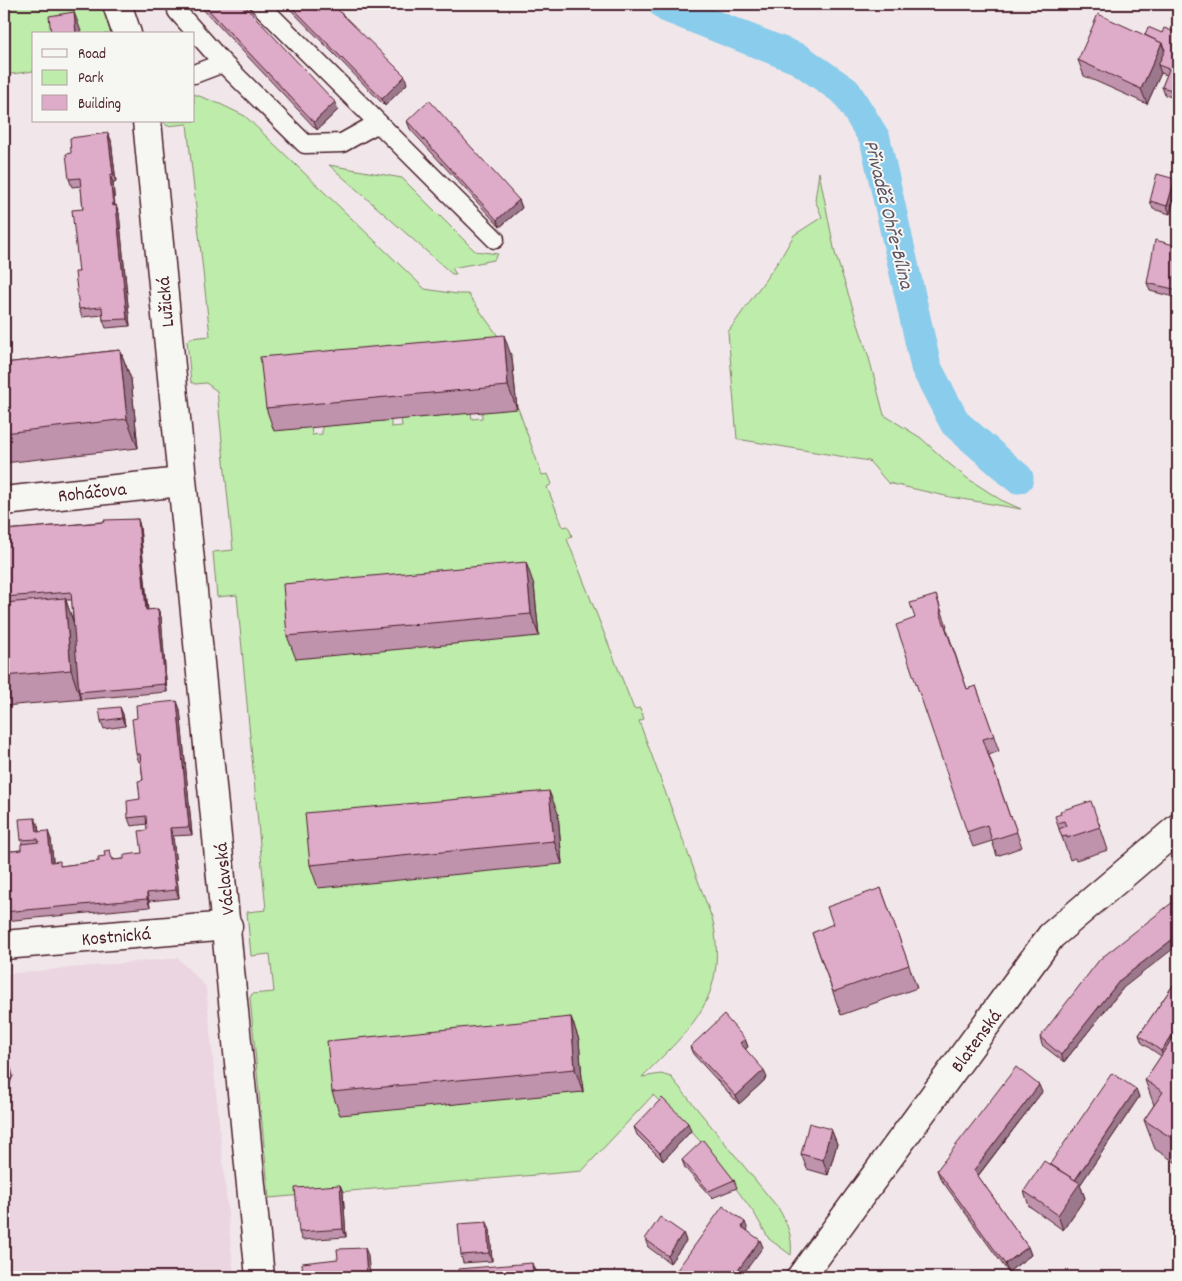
<svg xmlns="http://www.w3.org/2000/svg" width="1182" height="1281" font-family="Dekko,sans-serif">
<style>
.built{fill:#ebd5e0}
.green{fill:#bdecab;stroke:#84866b}
.lines{fill:none;stroke-linecap:round;stroke-linejoin:round}
.canal{stroke:#8acceb;stroke-width:31}
.lane-casing{stroke:#4a1f2b;stroke-width:21}
.street-casing{stroke:#4a1f2b;stroke-width:31}
.secondary-casing{stroke:#4a1f2b;stroke-width:31}
.lane{stroke:#f6f6f2;stroke-width:18}
.street{stroke:#f6f6f2;stroke-width:28}
.secondary{stroke:#f6f6f2;stroke-width:28}
.wall{fill:#bf93ac;stroke:#4a1f2b;fill-rule:evenodd}
.shaded-wall{fill:#9b788c;stroke:#4a1f2b}
.building{fill:#deabc8;stroke:#4a1f2b}
.labels{text-anchor:middle;stroke-width:4;stroke-linejoin:round;paint-order:stroke}
.street-label{font-size:19px;fill:#4a1f2b;stroke:#f6f6f2}
.water-label{font-size:20px;font-style:italic;fill:#5d5365;stroke:#f6f6f2}
</style>
<rect width="100%" height="100%" fill="#f1e7ea"/>
<filter id="ink" filterUnits="userSpaceOnUse"><feTurbulence type="fractalNoise" baseFrequency=".02" numOctaves="2"/><feDisplacementMap in="SourceGraphic" scale="10" xChannelSelector="R" yChannelSelector="G"/><feConvolveMatrix kernelMatrix="1 2 1 2 8 2 1 2 1" color-interpolation-filters="sRGB"/></filter>
<g filter="url(#ink)">
<polygon class="built" points="178,958 206,987 234,1277 4,1277 4,974"/>
<g class="green">
<polygon points="4,4 102,4 111,34 34,34 34,71 4,75"/>
<path d="M 194,94 L 220,104 L 245,116 L 425,289 L 457,294 L 468,294 L 513,357 L 432,365 L 311,427 L 312,435 L 322,434 L 322,426 L 391,420 L 391,427 L 402,426 L 401,419 L 471,412 L 472,419 L 482,418 L 482,411 L 518,408 L 542,475 L 548,474 L 552,484 L 547,487 L 563,527 L 568,526 L 572,536 L 567,539 L 634,709 L 640,708 L 644,719 L 639,721 L 713,921 C 728,998 692,1027 642,1077 L 661,1074 L 671,1077 L 779,1209 C 787,1224 793,1236 791,1255 L 769,1239 L 754,1213 L 706,1148 L 691,1131 L 653,1095 L 582,1171 L 269,1198 L 250,998 L 252,994 L 274,992 L 270,954 L 251,956 L 247,912 L 266,910 L 237,595 L 217,597 L 213,552 L 233,550 L 217,391 L 206,383 L 195,384 L 191,382 L 187,341 L 191,338 L 210,336 L 187,124 L 167,126 L 163,121 L 194,121 Z"/>
<polygon points="329,165 402,178 475,251 498,254 494,260 452,268 456,274 452,274"/>
<polygon points="819,172 835,253 869,358 884,415 921,438 947,462 967,478 1001,500 1021,509 950,497 888,483 869,461 737,439 728,332 780,259 794,235 822,217 815,200"/>
</g>
<g class="lines">
<polyline class="canal" points="664,4 667,7 799,59 846,92 875,139 926,367 955,423 1018,478"/>
<defs>
<g id="lane">
<polyline points="259,4 495,239"/>
<polyline points="177,11 223,63 305,144 342,143 378,123"/>
<polyline points="194,74 223,63"/>
</g>
<g id="street">
<polyline points="117,4 127,34"/>
<path d="M 147,121 C 183,507 225,892 260,1277"/>
<polyline points="4,501 181,482"/>
<polyline points="4,945 228,926"/>
</g>
<polyline id="secondary" points="801,1277 1051,936 1178,828"/>
</defs>
<use href="#lane" class="lane-casing"/>
<use href="#street" class="street-casing"/>
<use href="#secondary" class="secondary-casing"/>
<use href="#lane" class="lane"/>
<use href="#street" class="street"/>
<use href="#secondary" class="secondary"/>
</g>
<g class="wall">
<polygon points="198,4 243,4 338,110 317,130"/>
<polygon points="285,4 332,4 407,84 385,106"/>
<polygon points="1162,33 1178,33 1178,99 1165,95 1162,87 1167,75 1161,73 1147,104 1084,76 1078,60 1145,35"/>
<polygon points="407,121 519,200 522,208 500,227 410,129"/>
<polygon points="108,133 111,140 116,182 113,182 115,206 116,205 119,213 130,326 106,328 103,320 103,315 82,317 79,309 79,272 83,209 81,186 72,187 69,179"/>
<polygon points="1175,179 1177,187 1170,214 1153,209 1150,201"/>
<polygon points="1178,246 1178,298 1150,291 1147,283"/>
<polygon points="120,350 131,379 138,448 4,463 4,363"/>
<polygon points="512,358 517,409 274,431 266,408"/>
<path d="M 138,519 L 140,527 L 148,610 L 158,609 L 161,617 L 167,692 L 4,706 L 4,530 ZM 66,600 L 72,600 L 73,622 Z"/>
<polygon points="534,585 539,636 296,659 287,636"/>
<polygon points="936,595 947,626 946,627 967,689 976,686 999,751 989,755 1010,817 1011,816 1022,847 997,856 992,841 973,847 967,832 915,618"/>
<polygon points="180,709 192,835 173,836 179,898 149,901 150,907 4,921 4,852 21,850 22,844 21,840 38,825 39,832 51,839 53,862 61,866 99,861 113,858 114,860 124,859 142,853 147,830 147,824 131,826 128,818 140,799 143,780 141,762 139,762 136,754"/>
<polygon points="123,714 125,726 104,729 101,721"/>
<polygon points="558,813 562,864 318,888 310,865"/>
<polygon points="1061,814 1099,823 1108,850 1076,860 1075,858 1070,860 1057,823"/>
<polygon points="881,888 917,988 841,1015 812,933 833,925"/>
<polygon points="1178,978 1178,1164 1155,1149 1144,1120 1154,1105 1145,1080 1161,1056 1142,1043 1139,1035"/>
<polygon points="1123,988 1064,1062 1042,1045 1040,1037"/>
<polygon points="571,1017 579,1040 583,1092 340,1115 332,1092"/>
<polygon points="745,1039 748,1047 745,1049 767,1078 739,1104 693,1054 690,1047"/>
<polygon points="1136,1089 1139,1097 1080,1185 1085,1198 1063,1230 1029,1206 1024,1191"/>
<polygon points="1042,1092 978,1176 1028,1247 1031,1255 1008,1272 940,1178 937,1170"/>
<polygon points="634,1127 691,1131 663,1161 637,1135"/>
<polygon points="831,1129 837,1144 828,1175 807,1169 801,1154"/>
<polygon points="682,1160 734,1180 737,1188 712,1198 685,1168"/>
<polygon points="340,1185 343,1192 346,1237 302,1240 299,1232"/>
<polygon points="490,1230 492,1261 463,1263 461,1255"/>
<polygon points="683,1233 686,1241 670,1263 648,1247 645,1239"/>
</g>
<g class="shaded-wall">
<polygon points="74,12 82,34 76,34"/>
<polygon points="1162,43 1167,58 1158,65 1161,73 1147,104 1141,89"/>
<polygon points="405,76 407,84 385,106 382,99"/>
<polygon points="335,102 338,110 317,130 314,122"/>
<polygon points="108,133 111,140 116,182 113,174"/>
<polygon points="110,175 113,182 115,214 113,206"/>
<polygon points="1175,179 1177,187 1170,214 1167,206"/>
<polygon points="519,200 522,208 500,227 497,220"/>
<polygon points="116,205 119,213 130,326 127,319"/>
<polygon points="504,335 512,358 517,409 508,386"/>
<polygon points="120,350 131,379 138,448 127,419"/>
<polygon points="138,519 140,527 148,618 146,610"/>
<polygon points="526,562 534,585 539,636 531,614"/>
<polygon points="65,598 75,627 79,692 81,700 71,670"/>
<polygon points="158,609 161,617 167,692 165,684"/>
<polygon points="177,701 180,709 192,835 189,827"/>
<polygon points="120,707 123,714 125,726 122,718"/>
<polygon points="549,791 558,813 562,864 554,841"/>
<polygon points="35,818 38,825 40,840 37,832"/>
<polygon points="170,828 173,836 179,898 176,890"/>
<polygon points="48,831 51,839 54,870 51,862"/>
<polygon points="147,893 149,901 150,907 147,899"/>
<polygon points="1178,935 1178,945 1123,988 1064,1062 1061,1055 1120,980"/>
<polygon points="571,1017 579,1040 583,1092 575,1069"/>
<polygon points="1178,1027 1178,1039 1164,1059 1161,1051"/>
<polygon points="745,1039 748,1047 743,1051 740,1043"/>
<polygon points="11,1068 13,1076 4,1097 4,1083"/>
<polygon points="764,1070 767,1078 739,1104 736,1096"/>
<polygon points="1039,1085 1042,1092 976,1178 974,1170"/>
<polygon points="1136,1089 1139,1097 1080,1185 1085,1198 1063,1230 1058,1215 1072,1185"/>
<polygon points="688,1123 691,1131 663,1161 660,1153"/>
<polygon points="831,1129 837,1144 828,1175 823,1160"/>
<polygon points="340,1185 343,1192 346,1237 343,1229"/>
<polygon points="487,1222 490,1230 492,1261 489,1253"/>
<polygon points="745,1222 748,1230 745,1234 742,1227"/>
<polygon points="683,1233 686,1241 670,1263 668,1256"/>
<polygon points="760,1240 763,1247 741,1277 733,1277"/>
<polygon points="1028,1247 1031,1255 1008,1272 1005,1264"/>
<polygon points="365,1248 368,1255 370,1277 367,1277"/>
<polygon points="532,1263 535,1271 535,1277 533,1277"/>
</g>
<g class="building">
<polygon points="203,4 243,4 335,102 314,122"/>
<polygon points="289,4 332,4 405,76 382,99"/>
<polygon points="74,12 76,34 51,34 49,16"/>
<polygon points="1098,14 1162,43 1141,89 1078,60"/>
<polygon points="1148,27 1162,33 1164,28 1178,33 1178,92 1162,87 1169,69 1158,65 1165,50 1162,43 1145,35"/>
<polygon points="429,100 519,200 497,220 407,121"/>
<polygon points="108,133 113,174 110,175 113,206 116,205 127,319 103,320 102,307 79,309 75,272 79,272 72,210 83,209 80,178 69,179 66,154 71,153 70,138"/>
<polygon points="1157,174 1175,179 1167,206 1150,201"/>
<polygon points="1155,240 1178,246 1178,290 1147,283"/>
<polygon points="504,335 508,386 266,408 260,357"/>
<polygon points="120,350 127,419 4,433 4,363"/>
<polygon points="138,519 146,610 158,609 165,684 79,692 71,592 4,597 4,530 105,522 104,520"/>
<polygon points="526,562 531,614 287,636 283,584"/>
<polygon points="936,595 941,611 940,612 967,689 976,686 994,736 983,739 1010,817 1011,816 1017,832 992,840 987,825 967,832 896,625 915,618 910,603"/>
<polygon points="65,598 71,670 4,676 4,603"/>
<polygon points="177,701 189,827 170,828 176,890 147,893 147,899 4,912 4,852 21,850 21,844 39,842 38,839 21,840 19,819 35,818 37,832 48,831 51,862 60,861 60,866 99,861 98,857 105,856 104,851 110,850 112,860 124,859 124,855 142,853 139,831 147,830 146,816 128,818 127,801 140,799 138,781 143,780 140,754 136,754 132,719 137,718 136,705"/>
<polygon points="120,707 122,718 101,721 99,709"/>
<polygon points="549,791 554,841 310,865 305,813"/>
<polygon points="1091,801 1100,827 1067,838 1067,836 1062,837 1059,829 1066,826 1064,821 1057,823 1055,816 1061,814 1060,811"/>
<polygon points="881,888 909,965 833,992 812,933 833,924 827,907"/>
<polygon points="1178,898 1178,935 1120,980 1061,1055 1040,1037 1100,959"/>
<polygon points="1178,978 1178,1027 1161,1051 1139,1035"/>
<polygon points="724,1015 745,1039 740,1043 764,1070 736,1096 690,1047"/>
<polygon points="571,1017 575,1069 332,1092 327,1041"/>
<polygon points="1178,1030 1178,1142 1144,1120 1163,1092 1145,1080"/>
<polygon points="4,1065 11,1068 4,1083"/>
<polygon points="1016,1067 1039,1085 974,1170 1028,1247 1005,1264 937,1170"/>
<polygon points="1112,1073 1136,1089 1075,1180 1050,1164"/>
<polygon points="662,1098 688,1123 660,1153 634,1127"/>
<polygon points="809,1123 831,1129 823,1160 801,1154"/>
<polygon points="703,1140 734,1180 709,1191 682,1160"/>
<polygon points="1044,1161 1080,1183 1058,1215 1024,1191"/>
<polygon points="340,1185 343,1229 299,1232 295,1188"/>
<polygon points="723,1206 745,1222 742,1227 760,1240 733,1277 672,1277"/>
<polygon points="660,1217 683,1233 668,1256 645,1239"/>
<polygon points="487,1222 489,1253 461,1255 458,1224"/>
<polygon points="365,1248 367,1277 303,1277 302,1263 338,1259 337,1249"/>
<polygon points="532,1263 533,1277 459,1277 458,1269"/>
</g>
</g>
<g class="labels">
<g class="street-label">
<text transform="translate(164 302) rotate(-95)" y="7">Lužická</text>
<text transform="translate(92 491) rotate(-6)" y="7">Roháčova</text>
<text transform="translate(223 879) rotate(-96)" y="7">Václavská</text>
<text transform="translate(116 935) rotate(-5)" y="7">Kostnická</text>
<text transform="translate(975 1040) rotate(-54)" y="7">Blatenská</text>
</g>
<g class="water-label">
<text transform="translate(890 214) rotate(76)" y="7">Přivaděč Ohře-Bílina</text>
</g>
</g>
<rect width="1182" height="1281" fill="none" stroke="#f6f6f2" stroke-width="20"/>
<rect x="10" y="10" width="1162" height="1261" fill="none" stroke="#4a1f2b" stroke-width="2" filter="url(#ink)"/>
<rect x="32" y="32" width="162" height="90" fill="#f6f6f2" stroke="#b1a0a2"/>
<rect x="42" y="49" width="25" height="8" fill="#f6f6f2" stroke="#b1a0a2"/>
<text x="78" y="58" font-size="15" fill="#4a1f2b">Road</text>
<rect x="42" y="70" width="25" height="15" fill="#bdecab" stroke="#b1a0a2"/>
<text x="78" y="82" font-size="15" fill="#4a1f2b">Park</text>
<rect x="42" y="95" width="25" height="15" fill="#deabc8" stroke="#b1a0a2"/>
<text x="78" y="108" font-size="15" fill="#4a1f2b">Building</text>
</svg>
